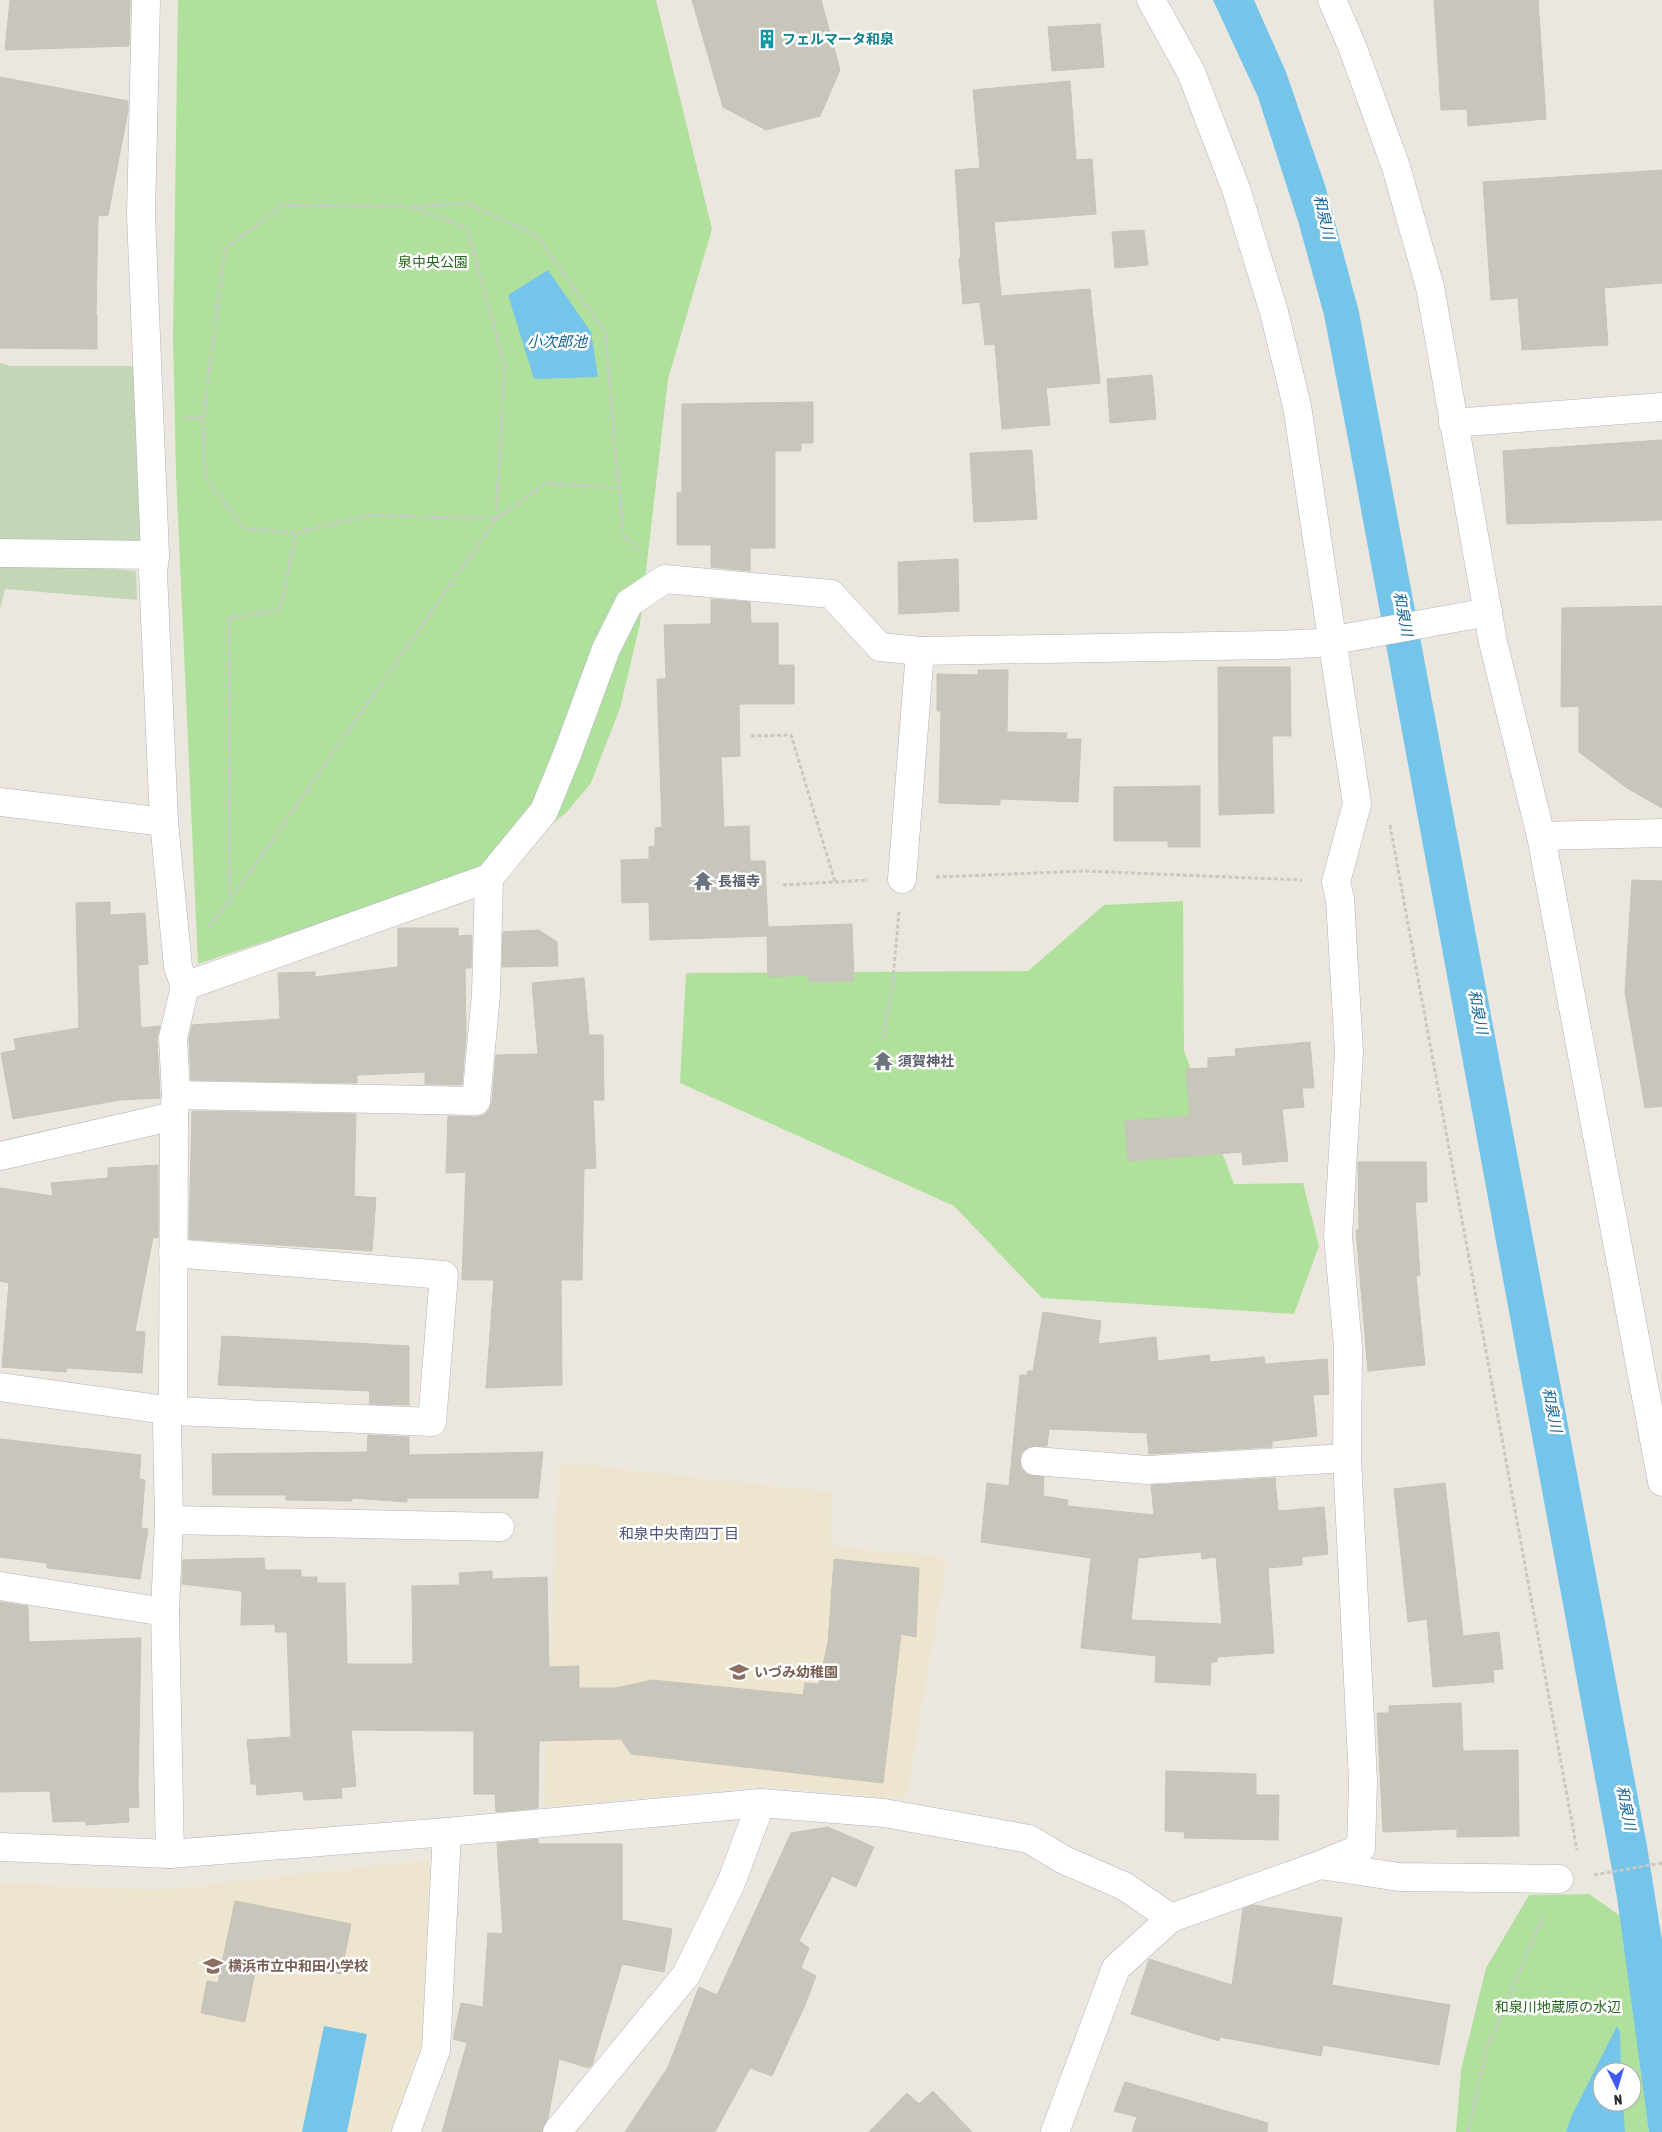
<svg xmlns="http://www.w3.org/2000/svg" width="1662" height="2132" font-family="'Asap Condensed','Noto Sans JP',sans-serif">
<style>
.education{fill:#ede5ce}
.green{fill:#b0e19c;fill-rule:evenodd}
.cemetery{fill:#c3d6b6}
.water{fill:#75c5ea}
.building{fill:#c8c5bc;stroke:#c8c3b7;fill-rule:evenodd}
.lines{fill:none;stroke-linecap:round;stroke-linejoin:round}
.minor-casing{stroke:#b1b3be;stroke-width:29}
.path{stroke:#c8c8c8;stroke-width:3;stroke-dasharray:4 2.5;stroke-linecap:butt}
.minor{stroke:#fff;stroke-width:28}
.labels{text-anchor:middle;stroke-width:5;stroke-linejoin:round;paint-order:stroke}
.culture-label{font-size:14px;font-weight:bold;fill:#0d838f;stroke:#fff;text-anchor:start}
.park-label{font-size:14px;fill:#28661d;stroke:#fff}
.worship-label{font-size:14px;font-weight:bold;fill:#5b616d;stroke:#fff;text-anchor:start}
.education-label{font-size:14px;font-weight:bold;fill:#785e54;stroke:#fff;text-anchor:start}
.water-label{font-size:15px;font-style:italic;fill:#126398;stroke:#fff}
.neighbourhood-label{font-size:15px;fill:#4d537a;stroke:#fff}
</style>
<rect width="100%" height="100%" fill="#ece7de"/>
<g class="education">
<polygon points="559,1462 832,1493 830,1546 947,1558 906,1799 765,1786 544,1807"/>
<polygon points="430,1860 422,2042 390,2132 0,2132 0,1883 161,1890"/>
</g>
<g class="green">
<polygon points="178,0 656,0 712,229 668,379 640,624 620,708 591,783 565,814 494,865 198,964 176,474 173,338"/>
<polygon points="1183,901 1184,1051 1234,1184 1303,1183 1319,1246 1294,1314 1042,1298 954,1206 680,1083 686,973 1028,971 1104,905"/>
<path d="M 1589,1894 L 1622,1917 L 1641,2024 L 1649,2132 L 1456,2132 L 1461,2070 L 1486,1968 L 1529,1895 ZM 1602,2072 L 1632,2072 L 1632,2102 L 1602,2102 Z"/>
</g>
<g class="cemetery">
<polygon points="0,363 10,366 139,366 143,545 0,541"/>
<polygon points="0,558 136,571 137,600 5,589 0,609"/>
</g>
<g class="water">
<polygon points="1213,0 1254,0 1286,72 1325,185 1359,312 1647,1846 1662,1940 1662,2132 1649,2132 1617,1897 1348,439 1324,315 1298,221 1258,97"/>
<polygon points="548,270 591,332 598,377 534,379 508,295"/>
<polygon points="324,2026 367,2034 347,2132 302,2132"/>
<polygon points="1617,2026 1620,2032 1621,2072 1602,2072 1602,2102 1623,2102 1625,2132 1566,2132 1572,2115"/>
</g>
<g class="building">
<polygon points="10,0 130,0 129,46 5,50"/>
<polygon points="692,0 821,0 840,70 820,116 766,130 723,107"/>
<polygon points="1434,0 1538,0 1546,119 1468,126 1467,109 1441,110"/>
<polygon points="1100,24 1104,67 1052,71 1048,27"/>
<polygon points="0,77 128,101 128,111 108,215 98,216 96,315 97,315 97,349 0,348"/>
<polygon points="1070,81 1076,160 1092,159 1096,214 994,222 1001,296 1090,289 1100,383 1046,388 1050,425 1002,429 995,344 985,345 980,302 963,304 959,258 961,258 955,170 980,168 973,90"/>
<polygon points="1662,170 1662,283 1604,288 1608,345 1522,350 1518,298 1491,300 1483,182"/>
<polygon points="1144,230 1148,265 1115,268 1112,232"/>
<polygon points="1152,375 1156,419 1110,423 1107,379"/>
<polygon points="813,402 813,443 801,443 801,451 775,451 775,548 750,548 750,571 711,567 711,545 677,545 677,493 682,492 682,404"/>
<polygon points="1662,440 1662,520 1507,524 1503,451"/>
<polygon points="1032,450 1037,519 974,522 970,453"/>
<polygon points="958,559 959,611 899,614 898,562"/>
<polygon points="711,599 750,602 751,623 778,623 778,665 794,665 794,704 739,704 740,756 721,757 724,827 749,826 750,861 765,861 768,927 852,924 854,981 808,982 808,975 768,977 767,936 650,940 649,902 622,903 621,860 649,859 649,847 655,846 655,828 662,827 657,679 666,679 664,625 711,624"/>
<polygon points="1662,606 1662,808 1627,788 1579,752 1579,706 1561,707 1562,608"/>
<polygon points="1218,667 1290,667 1291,736 1272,736 1274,813 1219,815"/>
<polygon points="978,670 1008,670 1007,732 1067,733 1066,739 1081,739 1078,802 1000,799 1000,805 939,803 941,711 937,711 937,674 978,675"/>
<polygon points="1200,786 1200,847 1168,847 1168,841 1114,841 1114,787"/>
<polygon points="1632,880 1662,881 1662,1106 1645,1108 1625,992"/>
<polygon points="110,902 110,915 145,913 148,964 138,965 141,1028 160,1026 157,1039 160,1098 120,1100 13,1119 1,1053 16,1050 14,1039 79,1028 76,903"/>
<polygon points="398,928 458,928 458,936 472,935 471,968 465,968 466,1035 462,1085 425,1084 425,1072 357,1075 357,1083 191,1080 189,1039 192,1025 280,1019 278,973 315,972 315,977 398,967"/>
<polygon points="539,930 557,942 558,966 502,967 503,932"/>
<polygon points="584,978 589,1035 603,1035 604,1100 593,1100 596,1168 584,1169 582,1280 561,1280 562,1385 486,1388 494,1280 462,1280 466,1172 446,1173 448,1116 476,1117 484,1115 489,1110 492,1102 496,1055 538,1054 532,983"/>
<polygon points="1310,1042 1314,1088 1302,1088 1304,1107 1282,1109 1288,1161 1243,1165 1242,1152 1128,1161 1125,1121 1190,1116 1186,1069 1208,1068 1208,1058 1236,1056 1235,1049"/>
<polygon points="192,1111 356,1114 354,1196 376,1198 372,1251 189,1239"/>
<polygon points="1358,1162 1426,1162 1427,1202 1415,1202 1420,1275 1416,1276 1425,1365 1368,1371 1356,1230 1359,1230"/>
<polygon points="158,1165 158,1238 153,1237 135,1331 145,1332 142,1373 67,1368 66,1372 2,1367 9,1283 0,1281 0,1188 53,1196 51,1183 108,1178 108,1168"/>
<path d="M 1043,1312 L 1101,1321 L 1098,1344 L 1156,1337 L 1158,1361 L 1209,1355 L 1210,1362 L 1264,1357 L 1265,1364 L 1327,1359 L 1329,1394 L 1313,1395 L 1317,1436 L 1272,1441 L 1272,1447 L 1149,1454 L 1147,1433 L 1049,1429 L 1047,1446 L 1029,1447 L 1022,1452 L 1020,1459 L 1021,1467 L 1026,1474 L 1044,1477 L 1043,1496 L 1068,1500 L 1067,1506 L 1154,1515 L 1151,1485 L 1275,1478 L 1278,1511 L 1324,1507 L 1328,1554 L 1302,1557 L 1302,1565 L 1268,1568 L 1274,1653 L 1217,1657 L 1217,1662 L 1211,1662 L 1210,1685 L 1155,1682 L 1156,1656 L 1081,1648 L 1091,1558 L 981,1542 L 987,1483 L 1009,1486 L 1020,1375 L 1027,1375 L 1028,1371 L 1033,1371 ZM 1201,1552 L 1202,1559 L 1216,1557 L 1222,1624 L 1131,1620 L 1138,1558 Z"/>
<polygon points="222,1336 409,1346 409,1405 369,1404 370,1391 218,1385"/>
<polygon points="368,1435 409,1437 409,1455 543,1452 538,1498 407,1498 407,1502 352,1498 352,1501 286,1500 286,1495 213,1495 212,1454 367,1452"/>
<polygon points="0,1439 141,1455 139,1479 145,1480 141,1528 148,1529 140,1579 47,1568 47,1563 0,1557"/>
<polygon points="1445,1483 1463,1636 1499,1632 1503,1669 1493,1670 1494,1682 1433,1687 1427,1619 1408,1622 1394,1489"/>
<polygon points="264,1558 265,1570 301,1570 301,1577 317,1577 317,1583 345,1583 347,1664 413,1664 412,1586 460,1585 459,1573 492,1571 492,1579 547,1577 549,1667 579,1666 579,1688 616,1688 652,1680 803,1695 805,1683 819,1684 828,1642 834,1559 919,1568 916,1637 901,1634 883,1783 631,1754 621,1739 539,1741 538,1808 496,1812 495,1794 474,1794 474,1731 351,1730 356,1786 341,1788 342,1798 304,1800 303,1791 257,1795 256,1784 251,1784 247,1740 291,1737 287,1632 275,1632 275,1624 241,1625 242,1591 182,1584 183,1560"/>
<polygon points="0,1602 28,1606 29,1642 141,1638 138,1788 139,1807 128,1808 129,1822 86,1825 86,1821 53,1822 50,1791 0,1792"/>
<polygon points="1461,1703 1463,1751 1518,1750 1519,1836 1457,1837 1457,1829 1383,1832 1377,1713 1389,1713 1389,1706"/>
<polygon points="1166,1771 1256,1774 1256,1795 1279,1795 1278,1840 1184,1838 1185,1832 1165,1831"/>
<polygon points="828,1827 874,1847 856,1887 832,1876 799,1941 809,1948 801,1968 816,1976 805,2005 772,2076 750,2068 715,2132 625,2132 668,2067 699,1987 717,1995 791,1833"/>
<polygon points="538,1839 538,1844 622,1844 622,1920 672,1929 664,1972 622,1964 592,2065 589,2068 559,2059 548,2118 542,2132 442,2132 467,2043 453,2039 461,2003 483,2007 488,1933 503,1934 497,1843"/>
<polygon points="235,1901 351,1924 341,1974 258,1957 245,2022 201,2013 207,1981 218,1983"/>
<polygon points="1253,1905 1342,1918 1332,1985 1450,2005 1439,2065 1323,2045 1321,2056 1220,2037 1219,2041 1131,2014 1149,1959 1232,1985 1243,1909"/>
<polygon points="1125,2082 1268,2123 1267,2132 1132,2132 1137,2117 1114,2111"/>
<polygon points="933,2091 972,2132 869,2132 907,2093 919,2104"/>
</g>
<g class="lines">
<defs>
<g id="minor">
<polyline points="146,0 141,215 155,555 153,572 164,822 178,967 185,986 173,1038 176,1095 174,1116 173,1411 167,1423 169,1520 165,1612 170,1854"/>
<polyline points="1332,0 1352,46 1396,167 1430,287 1493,642 1541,836 1662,1482"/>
<polyline points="1453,423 1662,407"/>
<polyline points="0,553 155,555"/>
<polyline points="0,802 164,822"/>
<polyline points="1541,836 1662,833"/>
<polyline points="902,879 920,651"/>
<polyline points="185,986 489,878 544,811 568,752 606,649 629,603 665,579 831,594 880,647 920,651 1277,645 1318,643 1488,612"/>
<polyline points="176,1095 476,1101 486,994 489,878"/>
<polyline points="0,1156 174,1116"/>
<polyline points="0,1387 173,1411 432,1422 444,1275 173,1253"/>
<polyline points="1035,1461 1148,1470 1347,1458"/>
<polyline points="169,1520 500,1527"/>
<polyline points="0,1586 165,1612"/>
<polyline points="0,1847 170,1854 447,1832 761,1803 884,1813 1029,1839 1064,1860 1124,1886 1171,1918"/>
<polyline points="1320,1865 1399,1877 1559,1879"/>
<polyline points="406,2132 436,2050 447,1832"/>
<polyline points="557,2132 686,1975 731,1883 761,1803"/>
<polyline points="1055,2132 1116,1968 1171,1918 1320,1865 1361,1848 1363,1781 1347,1458 1348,1347 1338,1236 1349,1052 1340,899 1336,882 1357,804 1297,406 1274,312 1236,189 1191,72 1151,0"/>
</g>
</defs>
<use href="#minor" class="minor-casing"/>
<g class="path">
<polyline points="413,207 468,203 538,237 605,332 623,535 641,553"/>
<polyline points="185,418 203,418"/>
<polyline points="751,736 791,735 835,882"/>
<polyline points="1390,825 1577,1850"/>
<polyline points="936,877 1085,871 1302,880"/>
<polyline points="783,885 868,880"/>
<polyline points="230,901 496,519 546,483 619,488"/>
<polyline points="209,927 230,901 229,618 280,610 296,533 368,515 496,519 505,366 467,228 412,207 282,205 225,249 203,418 205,477 245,529 296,533"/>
<polyline points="883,1038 892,988 899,912"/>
<polyline points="1594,1875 1662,1863"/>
<polyline points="1468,2132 1487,2049 1544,1914"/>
</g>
<use href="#minor" class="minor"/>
</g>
<defs>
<symbol id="building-bare" viewBox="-9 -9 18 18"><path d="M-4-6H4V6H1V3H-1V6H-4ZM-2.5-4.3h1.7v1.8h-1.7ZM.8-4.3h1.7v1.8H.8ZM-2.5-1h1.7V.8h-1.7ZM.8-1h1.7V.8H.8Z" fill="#0f9aa8" stroke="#fff" stroke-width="2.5" paint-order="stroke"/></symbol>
<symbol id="temple-bare" viewBox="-9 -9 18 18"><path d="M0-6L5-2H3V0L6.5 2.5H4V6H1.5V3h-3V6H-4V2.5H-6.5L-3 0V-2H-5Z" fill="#6b7280" stroke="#fff" stroke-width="2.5" paint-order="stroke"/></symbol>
<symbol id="school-bare" viewBox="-9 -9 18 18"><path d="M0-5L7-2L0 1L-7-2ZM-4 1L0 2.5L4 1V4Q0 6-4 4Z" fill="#8d6e63" stroke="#fff" stroke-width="2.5" paint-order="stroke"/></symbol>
</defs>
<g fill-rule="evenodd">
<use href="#building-bare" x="753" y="25" width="28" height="28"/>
<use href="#temple-bare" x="689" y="867" width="28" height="28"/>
<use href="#temple-bare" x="869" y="1047" width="28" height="28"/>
<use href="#school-bare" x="725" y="1658" width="28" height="28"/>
<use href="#school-bare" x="199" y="1952" width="28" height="28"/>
</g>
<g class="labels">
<g class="culture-label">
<text x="782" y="44">フェルマータ和泉</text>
</g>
<g class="park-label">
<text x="433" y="267">泉中央公園</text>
<text x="1558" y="2012">和泉川地蔵原の水辺</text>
</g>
<g class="worship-label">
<text x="718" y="886">長福寺</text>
<text x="898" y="1066">須賀神社</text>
</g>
<g class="education-label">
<text x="754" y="1677">いづみ幼稚園</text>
<text x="228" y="1971">横浜市立中和田小学校</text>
</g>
<g class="water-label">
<text transform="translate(1324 217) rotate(77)" y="5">和泉川</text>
<text x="557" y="347">小次郎池</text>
<text transform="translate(1403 614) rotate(79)" y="5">和泉川</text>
<text transform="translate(1478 1012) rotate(79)" y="5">和泉川</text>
<text transform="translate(1552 1410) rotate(79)" y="5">和泉川</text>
<text transform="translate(1626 1808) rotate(79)" y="5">和泉川</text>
</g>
<g class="neighbourhood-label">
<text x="679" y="1539">和泉中央南四丁目</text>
</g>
</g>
<g transform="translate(1617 2087) rotate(175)"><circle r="24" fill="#ffffff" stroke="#aaaaaa"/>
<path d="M0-4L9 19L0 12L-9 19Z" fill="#445bf3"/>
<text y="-8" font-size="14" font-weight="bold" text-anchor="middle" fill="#2b2b2b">N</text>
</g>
</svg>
